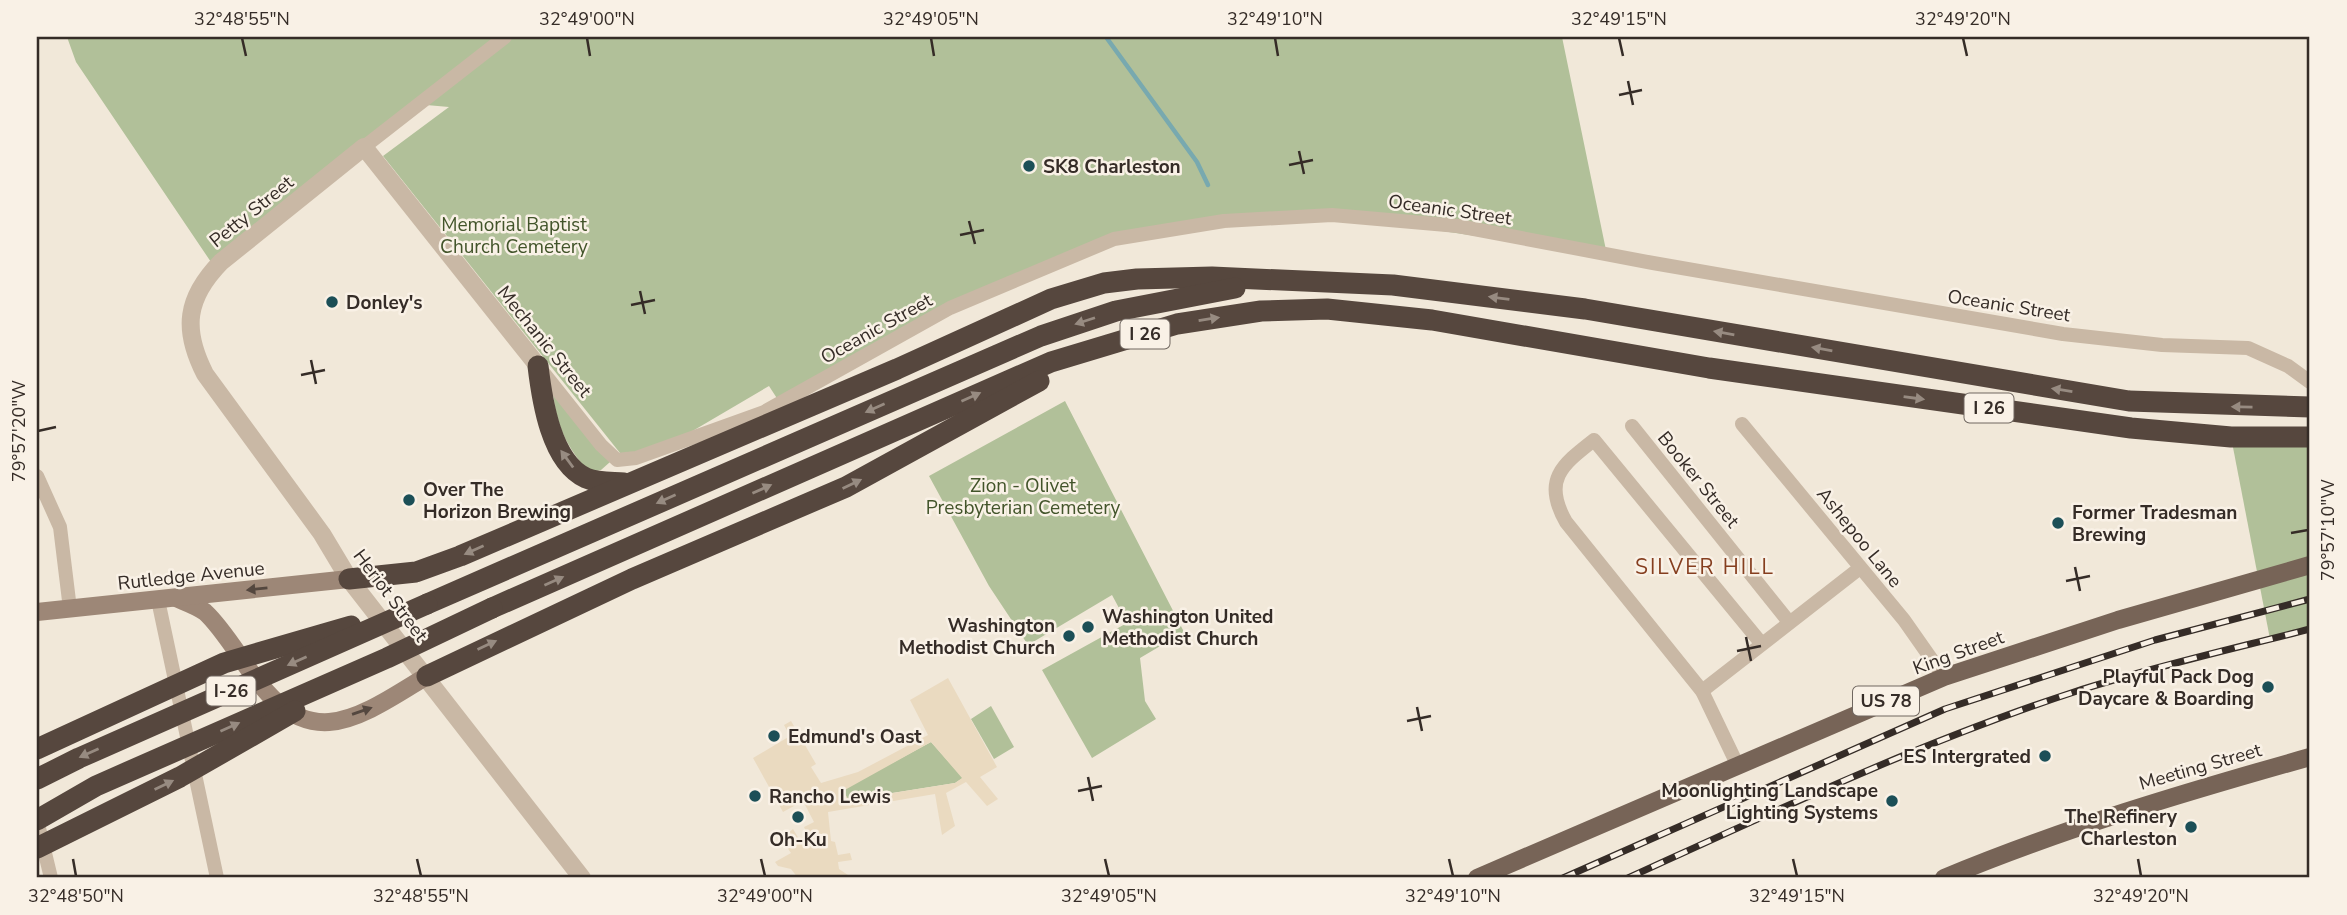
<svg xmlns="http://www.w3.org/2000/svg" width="2347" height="915" font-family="'Nunito Sans',sans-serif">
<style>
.green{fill:#b1c099}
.plaza{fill:#eadac0;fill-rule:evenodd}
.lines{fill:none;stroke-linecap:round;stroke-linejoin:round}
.stream{stroke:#78a9af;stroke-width:4.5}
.minor{stroke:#c9b8a5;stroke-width:14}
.tertiary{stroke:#c9b8a5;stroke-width:18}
.secondary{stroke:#9d8777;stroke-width:18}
.primary{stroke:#776457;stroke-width:18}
.motorway{stroke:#56473e;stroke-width:21}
.rail-casing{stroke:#352c27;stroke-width:7}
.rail{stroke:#f9f1e6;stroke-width:4.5;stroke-dasharray:13;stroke-linecap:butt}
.motorway-bridge{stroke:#56473e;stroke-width:21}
.oneway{fill:#978b81}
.oneway2{fill:#54473f}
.ticks{fill:none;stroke:#352c27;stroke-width:2.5}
.poi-dot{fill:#1c4f57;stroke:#f9f1e6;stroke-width:2.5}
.labels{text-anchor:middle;stroke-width:5;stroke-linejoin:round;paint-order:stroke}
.shield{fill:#f9f1e6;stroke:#706760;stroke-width:2}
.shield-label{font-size:18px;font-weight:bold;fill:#352c27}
.poi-label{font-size:19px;font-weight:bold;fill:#352c27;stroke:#f9f1e6;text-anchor:start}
.street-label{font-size:19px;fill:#352c27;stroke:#f9f1e6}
.park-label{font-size:19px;fill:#42542a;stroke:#f9f1e6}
.neighbourhood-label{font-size:21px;letter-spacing:2px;fill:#853e1f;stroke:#f9f1e6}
.neatline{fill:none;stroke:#352c27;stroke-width:2.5}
.ticks-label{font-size:18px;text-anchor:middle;fill:#352c27}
</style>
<rect width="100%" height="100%" fill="#f1e8d9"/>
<g class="green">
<polygon points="67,37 1562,37 1607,255 1332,215 1114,239 1027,274 780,403 769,386 684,436 624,458 383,156 449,107 415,104 215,268 76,62"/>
<path d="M 553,392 L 610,462 L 601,470 L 589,472 C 567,448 556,425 553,392 Z"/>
<polygon points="1065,401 1184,632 1140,658 1145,701 1156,719 1092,758 1042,670 1127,623 1112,595 1028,645 989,586 929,476"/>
<polygon points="2231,437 2310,437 2310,629 2270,639"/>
<polygon points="991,706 1014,747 994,759 971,719"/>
<polygon points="931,742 963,778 955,783 848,800 842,790"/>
</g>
<path class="plaza" d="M 948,678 L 997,767 L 980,777 L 998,799 L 987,806 L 966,782 L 946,793 L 955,826 L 942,835 L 935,794 L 828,812 L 831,841 L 835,842 L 838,855 L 850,853 L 852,860 L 838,862 L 839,869 L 848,875 L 846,878 L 798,878 L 791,869 L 778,866 L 775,862 L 791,853 L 786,846 L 791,843 L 787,834 L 793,829 L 799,839 L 807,834 L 804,827 L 814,822 L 803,801 L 783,812 L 753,758 L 790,736 L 784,725 L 791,721 L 816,764 L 811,767 L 821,783 L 858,772 L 928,735 L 910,700 ZM 931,742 L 962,778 L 955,783 L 849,800 L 843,791 Z"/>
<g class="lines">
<polyline class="stream" points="1106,37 1197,162 1208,185"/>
<g class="minor">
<polyline points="364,147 505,37"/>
<polyline points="539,367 601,445 617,460 636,458 764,412 950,308 1114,239 1224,221 1332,215 1458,226 1653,263 2063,334 2162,345 2248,348 2288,366 2310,382"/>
<polyline points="1742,424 1904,620 1944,677"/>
<polyline points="1632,426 1789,622"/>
<polyline points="37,476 60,527 70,609"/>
<polyline points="158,600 217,878"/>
<polyline points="1702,691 1860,568"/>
<path d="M 1737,764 L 1702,691 L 1566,522 C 1542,480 1562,465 1594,440 L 1761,643"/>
<polyline points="37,820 51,878"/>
</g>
<path class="tertiary" d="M 538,366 L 364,147 L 221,262 C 186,298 182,329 205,374 L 322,534 L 349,579 L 582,878"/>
<g class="secondary">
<path d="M 176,598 C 185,602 197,606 205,612 C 243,647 267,726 329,722 C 361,720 400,692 427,676"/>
<polyline points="37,612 349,579"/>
</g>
<g class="primary">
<polyline points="1477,878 1944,677 2118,620 2310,565"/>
<path d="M 1944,878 C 2064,828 2186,792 2310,757"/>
</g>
<g class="motorway">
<path d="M 538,366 C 542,400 551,462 586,478 C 597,483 612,482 624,483"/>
<polyline points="349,579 416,572 460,556 897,369 1051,299 1104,283 1137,279 1212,277 1393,285 1585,309 2129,401 2310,407"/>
<polyline points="427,604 1041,336 1116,311 1235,288"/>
<polyline points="492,608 1051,362 1177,324 1261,311 1327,309 1432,320 1709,368 2131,428 2231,437 2310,437"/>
<polyline points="427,676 632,579 846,487 1039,381"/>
</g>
<defs>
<g id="rail">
<polyline points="1563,878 1945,709 2155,640 2310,599"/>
<path d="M 1628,878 C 1775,811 1921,742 2074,692 C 2152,667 2232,649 2310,629"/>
</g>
</defs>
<use href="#rail" class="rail-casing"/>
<use href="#rail" class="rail"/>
<g class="motorway-bridge">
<polyline points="37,749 224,663 351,626"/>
<polyline points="37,779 79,758 427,604"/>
<polyline points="37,820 96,786 387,658 492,608"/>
<polyline points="37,848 180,777 295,711"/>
</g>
</g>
<defs><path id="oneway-solid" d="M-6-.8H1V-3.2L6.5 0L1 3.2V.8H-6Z" transform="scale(1.75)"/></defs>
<g class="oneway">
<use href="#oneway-solid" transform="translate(1499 298) rotate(-173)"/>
<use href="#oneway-solid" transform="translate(1209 319) rotate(-9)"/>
<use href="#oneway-solid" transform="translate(1085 321) rotate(162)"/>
<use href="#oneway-solid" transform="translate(1724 333) rotate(-170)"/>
<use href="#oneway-solid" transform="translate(1822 349) rotate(-170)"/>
<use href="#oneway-solid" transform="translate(2062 390) rotate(-171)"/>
<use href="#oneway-solid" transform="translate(971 397) rotate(-24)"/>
<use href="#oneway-solid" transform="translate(1914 398) rotate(8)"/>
<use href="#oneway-solid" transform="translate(2242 407) rotate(-179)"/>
<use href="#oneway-solid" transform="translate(875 408) rotate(156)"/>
<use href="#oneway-solid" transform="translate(567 459) rotate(-126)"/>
<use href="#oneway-solid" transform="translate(852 484) rotate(-26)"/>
<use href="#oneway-solid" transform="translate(762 489) rotate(-24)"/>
<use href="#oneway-solid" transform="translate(666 499) rotate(156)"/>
<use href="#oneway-solid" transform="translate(474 550) rotate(156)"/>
<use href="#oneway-solid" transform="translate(554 581) rotate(-24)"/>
<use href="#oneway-solid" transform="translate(487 645) rotate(-25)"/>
<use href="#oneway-solid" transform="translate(297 661) rotate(156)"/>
<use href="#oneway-solid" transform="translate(230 727) rotate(-24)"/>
<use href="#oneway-solid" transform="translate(89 753) rotate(156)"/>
<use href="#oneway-solid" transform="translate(164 785) rotate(-26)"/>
</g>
<g class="oneway2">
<use href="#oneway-solid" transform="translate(257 589) rotate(174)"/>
<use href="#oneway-solid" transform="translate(362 711) rotate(-19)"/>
</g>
<path class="ticks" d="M 242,38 L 246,56M 587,38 L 590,56M 931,38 L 934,56M 1275,38 L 1278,56M 1619,38 L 1623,56M 1963,38 L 1967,56M 1628,81 L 1633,105M 1619,95 L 1642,90M 1299,151 L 1304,174M 1289,165 L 1313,160M 969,221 L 975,244M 960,235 L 984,230M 640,291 L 645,314M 631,305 L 655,300M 311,360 L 316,384M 301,375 L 325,370M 38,431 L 56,427M 2291,533 L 2308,530M 2075,567 L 2080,591M 2066,581 L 2090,576M 1746,637 L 1751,661M 1737,651 L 1761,646M 1417,707 L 1422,731M 1407,721 L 1431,716M 1088,777 L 1093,801M 1078,791 L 1102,786M 73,859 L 76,876M 417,859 L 421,876M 761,859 L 765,876M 1105,859 L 1109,876M 1449,859 L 1453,876M 1793,859 L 1797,876M 2138,859 L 2141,876"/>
<g class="poi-dot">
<circle cx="1029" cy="166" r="7"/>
<circle cx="332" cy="302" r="7"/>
<circle cx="409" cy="500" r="7"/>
<circle cx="2058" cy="523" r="7"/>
<circle cx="1088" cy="627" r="7"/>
<circle cx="1069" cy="636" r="7"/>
<circle cx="2268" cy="687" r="7"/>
<circle cx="774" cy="736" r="7"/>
<circle cx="2045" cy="756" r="7"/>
<circle cx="755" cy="796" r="7"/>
<circle cx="1892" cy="801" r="7"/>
<circle cx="798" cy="817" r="7"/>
<circle cx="2191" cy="827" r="7"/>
</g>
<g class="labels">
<g class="shield">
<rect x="1120.5" y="319.5" width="49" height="29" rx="5"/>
<rect x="1964.5" y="393.5" width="49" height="29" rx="5"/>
<rect x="206.5" y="676.5" width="49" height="29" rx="5"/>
<rect x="1853" y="686.5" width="66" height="29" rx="5"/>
</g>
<g class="shield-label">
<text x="1145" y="340">I 26</text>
<text x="1989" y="414">I 26</text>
<text x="231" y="697">I-26</text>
<text x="1886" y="707">US 78</text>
</g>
<g class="poi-label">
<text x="1043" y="173">SK8 Charleston</text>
<text x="346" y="309">Donley's</text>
<text x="423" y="496">Over The<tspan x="423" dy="22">Horizon Brewing</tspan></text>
<text x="2072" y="519">Former Tradesman<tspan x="2072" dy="22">Brewing</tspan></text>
<text x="1102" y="623">Washington United<tspan x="1102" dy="22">Methodist Church</tspan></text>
<text x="1055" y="632" text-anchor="end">Washington<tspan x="1055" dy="22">Methodist Church</tspan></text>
<text x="2254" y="683" text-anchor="end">Playful Pack Dog<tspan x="2254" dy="22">Daycare &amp; Boarding</tspan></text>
<text x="788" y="743">Edmund's Oast</text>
<text x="2031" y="763" text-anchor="end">ES Intergrated</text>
<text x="1878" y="797" text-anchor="end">Moonlighting Landscape<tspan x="1878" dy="22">Lighting Systems</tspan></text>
<text x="769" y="803">Rancho Lewis</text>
<text x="2177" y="823" text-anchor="end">The Refinery<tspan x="2177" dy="22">Charleston</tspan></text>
<text x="798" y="846" text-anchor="middle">Oh-Ku</text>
</g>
<g class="street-label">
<text transform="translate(1450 209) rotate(8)" y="7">Oceanic Street</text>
<text transform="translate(251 211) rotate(-39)" y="7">Petty Street</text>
<text transform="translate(2009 305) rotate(9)" y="7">Oceanic Street</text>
<text transform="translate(876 328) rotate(-29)" y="7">Oceanic Street</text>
<text transform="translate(545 341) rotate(51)" y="7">Mechanic Street</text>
<text transform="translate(1699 479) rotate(51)" y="7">Booker Street</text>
<text transform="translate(1860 537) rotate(51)" y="7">Ashepoo Lane</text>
<text transform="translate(191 575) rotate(-6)" y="7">Rutledge Avenue</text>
<text transform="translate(391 595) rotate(53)" y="7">Heriot Street</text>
<text transform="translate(1958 652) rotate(-20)" y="7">King Street</text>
<text transform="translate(2200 766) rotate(-16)" y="7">Meeting Street</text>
</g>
<g class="park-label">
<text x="514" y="231">Memorial Baptist<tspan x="514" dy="22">Church Cemetery</tspan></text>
<text x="1023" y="492">Zion - Olivet<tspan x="1023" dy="22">Presbyterian Cemetery</tspan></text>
</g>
<g class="neighbourhood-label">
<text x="1705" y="574">SILVER HILL</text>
</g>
</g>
<rect width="2347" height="915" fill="none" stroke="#f9f1e6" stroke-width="77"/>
<rect x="38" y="38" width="2270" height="838" class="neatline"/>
<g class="ticks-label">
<text x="242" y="25">32°48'55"N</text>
<text x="587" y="25">32°49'00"N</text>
<text x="931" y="25">32°49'05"N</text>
<text x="1275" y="25">32°49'10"N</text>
<text x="1619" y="25">32°49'15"N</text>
<text x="1963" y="25">32°49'20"N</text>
<text transform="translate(19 431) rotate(-90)" y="6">79°57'20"W</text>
<text transform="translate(2328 530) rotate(-90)" y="6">79°57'10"W</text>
<text x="76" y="902">32°48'50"N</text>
<text x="421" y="902">32°48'55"N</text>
<text x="765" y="902">32°49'00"N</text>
<text x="1109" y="902">32°49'05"N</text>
<text x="1453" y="902">32°49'10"N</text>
<text x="1797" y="902">32°49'15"N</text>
<text x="2141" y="902">32°49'20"N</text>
</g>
</svg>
